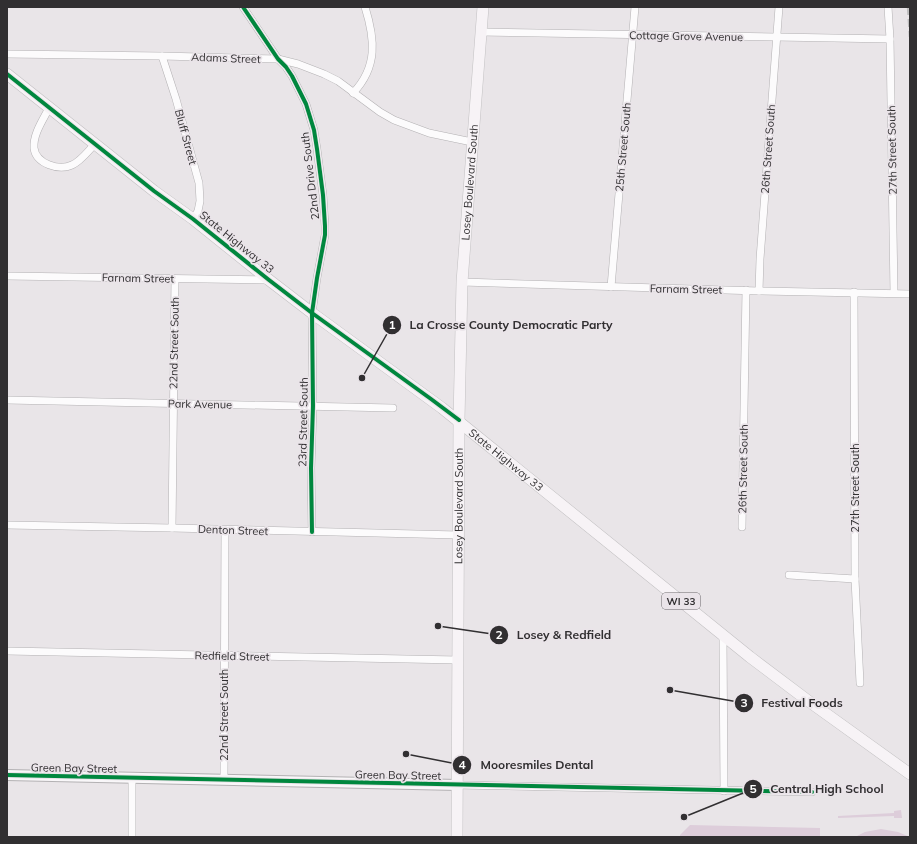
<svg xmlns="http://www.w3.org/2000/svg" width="917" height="844" font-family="Mulish,sans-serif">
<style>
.green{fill:#ddcdda}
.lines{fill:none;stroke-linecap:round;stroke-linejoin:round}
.street-casing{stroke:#b3b1b3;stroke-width:8}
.secondary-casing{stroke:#b3b1b3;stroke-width:12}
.primary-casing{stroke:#c2c0c2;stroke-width:12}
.street{stroke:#fcfbfc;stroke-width:7}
.secondary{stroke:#f9f7f9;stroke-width:10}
.primary{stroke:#f7f3f6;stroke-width:11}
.rail{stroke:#bebdbe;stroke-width:2.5;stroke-dasharray:8 4;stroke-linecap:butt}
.cycleway-casing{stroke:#eae4e9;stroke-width:6}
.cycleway{stroke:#00873e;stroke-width:4}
.labels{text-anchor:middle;stroke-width:3.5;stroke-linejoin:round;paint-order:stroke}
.shield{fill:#eae4e9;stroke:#686568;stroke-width:1}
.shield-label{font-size:10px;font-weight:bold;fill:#312f31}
.street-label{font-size:11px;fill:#312f31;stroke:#eae4e9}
.leader{fill:none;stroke:#312f31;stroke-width:1.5}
.callout-dot{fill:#312f31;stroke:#eae4e9;stroke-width:1.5}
.mark-label{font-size:12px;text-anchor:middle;font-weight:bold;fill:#fff}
.callout-label{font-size:12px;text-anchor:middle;font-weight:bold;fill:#312f31;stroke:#eae4e9;stroke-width:3.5;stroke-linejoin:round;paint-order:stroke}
</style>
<rect width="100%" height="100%" fill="#e9e5e8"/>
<g class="green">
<polygon points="901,810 902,818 894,818 894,816 838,818 838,816 894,813 894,811"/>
<polygon points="690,825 820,828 820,837 680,837 680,835"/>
<polygon points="881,829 898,832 910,837 855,837 865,832"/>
</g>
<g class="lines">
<defs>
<g id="street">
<polyline points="243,7 278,59 286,67 292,76 306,104 314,130 317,149 323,195 325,226 325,235 317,278 312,313 313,406 311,468 312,532"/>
<polyline points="888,7 890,39 894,293"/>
<polyline points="481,32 890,39"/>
<polyline points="7,54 162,56 278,59 298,64 324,74 338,81 380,112 394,120 429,133 472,142"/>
<polyline points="162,56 176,99 199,183 200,201 198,211 193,219"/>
<path d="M 353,93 C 378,67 375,39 365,7"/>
<path d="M 49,108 C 43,120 33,134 34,148 C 36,164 59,171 72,165 C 81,161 88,151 95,144"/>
<polyline points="7,276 269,280"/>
<polyline points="462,282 759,291 910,294"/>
<polyline points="611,287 635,7"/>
<polyline points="759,291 760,259 779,7"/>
<polyline points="854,292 855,579 860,683"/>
<polyline points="7,400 393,408"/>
<polyline points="7,525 172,528 458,535"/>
<polyline points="742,527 746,290"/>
<polyline points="172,528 175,279"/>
<polyline points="789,575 855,579"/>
<polyline points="723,636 724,791"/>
<polyline points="7,651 458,660"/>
<polyline points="224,780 225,530"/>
<polyline points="458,785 812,792"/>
<polyline points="132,837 132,778"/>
</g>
<polyline id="secondary" points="7,775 458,785"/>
<g id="primary">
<path id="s1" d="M 7,74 L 154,191 L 193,219 L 269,280 L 312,313 L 442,408 L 750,657 L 807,700 L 910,774"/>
<path id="s2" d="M 457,837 L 459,420 L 462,282 L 483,7"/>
</g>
</defs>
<use href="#street" class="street-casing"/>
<use href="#secondary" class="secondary-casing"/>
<use href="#primary" class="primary-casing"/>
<use href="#street" class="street"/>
<use href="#secondary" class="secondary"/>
<use href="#primary" class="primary"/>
<polyline class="rail" points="908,7 910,37"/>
<defs>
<g id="cycleway">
<polyline points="243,7 278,59 286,67 292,76 306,104 314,130 317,149 323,195 325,226 325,235 317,278 312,313 313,406 311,468 312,532"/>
<polyline points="7,74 154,191 193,219 269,280 312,313 431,399 459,420"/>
<polyline points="7,775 812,792"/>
</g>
</defs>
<use href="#cycleway" class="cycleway-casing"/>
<use href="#cycleway" class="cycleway"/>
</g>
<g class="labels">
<rect class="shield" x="662" y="593" width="38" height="16" rx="3"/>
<g class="shield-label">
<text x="681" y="605">WI 33</text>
</g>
<g class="street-label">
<text transform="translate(686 36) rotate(1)" y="4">Cottage Grove Avenue</text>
<text transform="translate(226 58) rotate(2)" y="4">Adams Street</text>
<text transform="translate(186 137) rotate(75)" y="4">Bluff Street</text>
<text transform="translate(623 147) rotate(-85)" y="4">25th Street South</text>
<text transform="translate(768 149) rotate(-86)" y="4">26th Street South</text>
<text transform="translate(892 150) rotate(-91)" y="4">27th Street South</text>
<text transform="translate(310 176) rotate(-97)" y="4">22nd Drive South</text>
<text dy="4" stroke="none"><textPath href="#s2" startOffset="655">Losey Boulevard South</textPath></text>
<text transform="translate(237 242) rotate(39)" y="4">State Highway 33</text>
<text transform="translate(138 278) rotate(1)" y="4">Farnam Street</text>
<text transform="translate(686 289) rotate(1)" y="4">Farnam Street</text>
<text transform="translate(174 343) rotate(-89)" y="4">22nd Street South</text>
<text transform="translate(200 404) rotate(1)" y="4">Park Avenue</text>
<text transform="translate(303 422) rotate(-89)" y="4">23rd Street South</text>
<text dy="4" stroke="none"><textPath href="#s1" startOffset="631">State Highway 33</textPath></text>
<text transform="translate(743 469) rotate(-89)" y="4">26th Street South</text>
<text transform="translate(855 488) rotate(-90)" y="4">27th Street South</text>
<text dy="4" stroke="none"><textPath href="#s2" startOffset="331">Losey Boulevard South</textPath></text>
<text transform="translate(233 530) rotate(2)" y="4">Denton Street</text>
<text transform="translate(232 656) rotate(1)" y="4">Redfield Street</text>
<text transform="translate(224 715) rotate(-90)" y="4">22nd Street South</text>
<text transform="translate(74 768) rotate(1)" y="4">Green Bay Street</text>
<text transform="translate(398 775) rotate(1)" y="4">Green Bay Street</text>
</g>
</g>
<path class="leader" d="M362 378L392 325M438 626L499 635M670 690L744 703M406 754L462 765M684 817L753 789"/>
<g class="callout-dot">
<circle cx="362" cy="378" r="4"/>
<circle cx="438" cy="626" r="4"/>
<circle cx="670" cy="690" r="4"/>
<circle cx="406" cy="754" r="4"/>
<circle cx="684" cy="817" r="4"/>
<circle cx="392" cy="325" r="10"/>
<circle cx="499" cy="635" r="10"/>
<circle cx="744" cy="703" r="10"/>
<circle cx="462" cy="765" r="10"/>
<circle cx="753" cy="789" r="10"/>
</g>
<g class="mark-label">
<text x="392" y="329">1</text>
<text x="499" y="639">2</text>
<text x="744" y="707">3</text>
<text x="462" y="769">4</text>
<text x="753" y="793">5</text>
</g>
<g class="callout-label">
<text x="511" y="329">La Crosse County Democratic Party</text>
<text x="564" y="639">Losey &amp; Redfield</text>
<text x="802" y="707">Festival Foods</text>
<text x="537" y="769">Mooresmiles Dental</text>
<text x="827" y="793">Central High School</text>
</g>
<rect width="917" height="844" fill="none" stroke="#312f31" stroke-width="16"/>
</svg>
